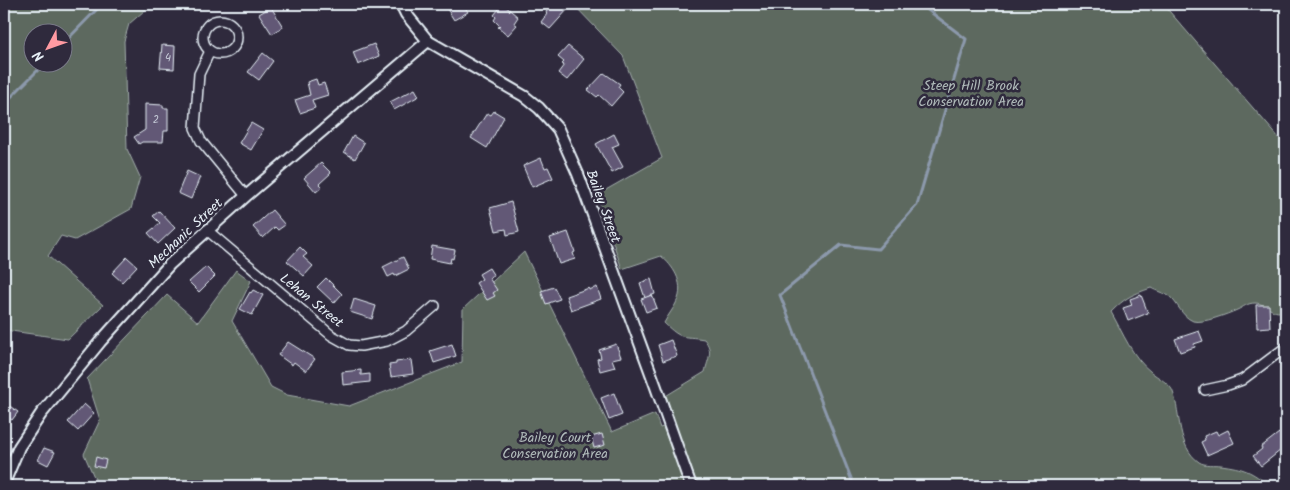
<svg xmlns="http://www.w3.org/2000/svg" width="1290" height="490" font-family="Kalam,sans-serif">
<style>
.green{fill:#5d695e;stroke:#a2adab;fill-rule:evenodd}
.lines{fill:none;stroke-linecap:round;stroke-linejoin:round}
.stream{stroke:#8c99ac;stroke-width:3}
.building{fill:#625876;stroke:#e8f1f8}
.minor-casing{stroke:#e8f1f8;stroke-width:12}
.tertiary-casing{stroke:#e8f1f8;stroke-width:14}
.minor{stroke:#2f2a3d;stroke-width:9}
.tertiary{stroke:#2f2a3d;stroke-width:10}
.labels{text-anchor:middle;stroke-width:5;stroke-linejoin:round;paint-order:stroke}
.number-label{font-size:11px;fill:#c6cbd8}
.park-label{font-size:14px;fill:#b0bbba;stroke:#2f2a3d}
.street-label{font-size:14px;fill:#e8f1f8;stroke:#2f2a3d}
</style>
<rect width="100%" height="100%" fill="#2f2a3d"/>
<filter id="ink" filterUnits="userSpaceOnUse"><feTurbulence type="fractalNoise" baseFrequency=".02" numOctaves="2"/><feDisplacementMap in="SourceGraphic" scale="10" xChannelSelector="R" yChannelSelector="G"/><feConvolveMatrix kernelMatrix="1 2 1 2 8 2 1 2 1" color-interpolation-filters="sRGB"/></filter>
<g filter="url(#ink)">
<g class="green">
<path d="M 4,4 L 152,4 L 129,24 L 124,41 L 127,149 L 140,177 L 131,209 L 75,240 L 61,236 L 48,256 L 103,305 L 68,339 L 4,330 ZM 62,32 L 62,62 L 32,62 L 32,32 Z"/>
<path d="M 573,4 L 1163,4 L 1286,146 L 1286,310 C 1273,317 1267,303 1255,303 C 1247,303 1244,307 1237,310 C 1228,314 1202,324 1193,321 C 1181,316 1178,303 1169,296 C 1164,293 1156,291 1151,288 C 1131,295 1126,297 1111,312 C 1123,333 1132,357 1151,372 C 1157,377 1171,384 1173,392 C 1181,415 1177,446 1199,462 C 1205,466 1214,464 1221,465 C 1243,468 1252,471 1269,486 L 698,486 L 664,397 L 705,372 C 708,358 714,351 704,339 C 681,335 683,341 664,323 C 668,315 675,307 678,299 C 684,282 673,266 661,256 L 622,269 L 597,195 L 662,158 L 623,56 Z"/>
<polygon points="524,252 612,432 655,414 660,428 663,427 685,486 98,486 84,454 100,420 87,379 167,295 198,322 236,270 251,281 232,321 271,387 287,395 349,406 462,362 463,309"/>
</g>
<g class="lines">
<g class="stream">
<polyline points="62,45 102,4"/>
<polyline points="4,104 46,62"/>
<polyline points="854,486 780,295 841,245 878,249 917,205 966,39 920,4"/>
</g>
</g>
<g class="building">
<polygon points="444,4 455,4 458,8 463,4 468,12 454,20"/>
<polygon points="503,4 518,17 514,23 517,25 508,35 498,27 500,26 494,20 496,17 494,15"/>
<polygon points="538,4 562,4 568,9 550,29 541,22 547,14 546,13 547,11"/>
<polygon points="271,7 283,27 272,34 259,14"/>
<polygon points="374,44 379,56 358,65 353,52"/>
<polygon points="162,45 175,46 174,69 160,68"/>
<polygon points="568,46 584,59 567,80 558,73 564,65 562,64 564,62 558,57"/>
<polygon points="263,53 273,61 259,80 248,72"/>
<polygon points="604,73 620,84 618,87 623,92 611,106 599,95 597,97 588,90"/>
<polygon points="316,79 318,85 324,83 328,95 312,100 315,108 300,113 295,100 310,95 307,82"/>
<polygon points="415,89 419,96 394,110 390,102"/>
<polygon points="145,104 163,105 163,108 168,108 168,131 164,131 163,142 142,142 139,144 134,137 145,130"/>
<polygon points="494,111 504,117 487,148 471,138 487,113 491,115"/>
<polygon points="251,123 263,130 251,150 239,143"/>
<polygon points="614,134 619,144 612,147 623,167 612,173 596,144"/>
<polygon points="353,136 364,143 355,159 344,152"/>
<polygon points="541,158 545,168 548,167 553,178 532,187 523,166"/>
<polygon points="321,163 331,173 319,184 322,187 316,192 304,178"/>
<polygon points="187,171 200,177 191,199 178,193"/>
<polygon points="511,202 519,232 507,235 506,229 496,231 490,208"/>
<polygon points="272,210 285,225 278,230 275,227 263,238 253,227"/>
<polygon points="159,211 175,228 158,244 148,233 160,223 153,216"/>
<polygon points="568,232 575,252 573,253 575,259 559,264 550,238"/>
<polygon points="432,246 455,250 453,259 451,258 450,263 430,259"/>
<polygon points="300,247 307,254 303,257 313,266 304,276 287,261"/>
<polygon points="127,257 137,266 122,282 112,273"/>
<polygon points="403,257 409,269 395,276 394,274 388,277 383,267"/>
<polygon points="206,267 215,276 199,292 189,282"/>
<polygon points="489,268 494,276 489,278 497,290 493,293 495,296 487,300 476,283 482,279 479,274"/>
<polygon points="326,278 342,294 334,303 317,287"/>
<polygon points="651,279 655,294 645,298 640,283"/>
<polygon points="554,287 560,299 546,304 541,291"/>
<polygon points="597,287 601,299 571,310 566,296 589,288 589,290"/>
<polygon points="253,290 263,295 252,315 240,309 250,292 251,293"/>
<polygon points="652,295 657,308 646,312 641,299"/>
<polygon points="1141,295 1148,313 1128,321 1123,308 1132,305 1130,299"/>
<polygon points="354,299 376,306 372,319 350,312"/>
<polygon points="1256,305 1269,305 1270,327 1257,328"/>
<polygon points="1199,331 1203,341 1194,344 1195,347 1180,352 1175,339"/>
<polygon points="671,340 677,356 663,361 658,345"/>
<polygon points="288,342 315,359 306,371 294,362 292,365 278,355"/>
<polygon points="452,344 456,356 434,363 430,351"/>
<polygon points="616,344 621,357 612,359 615,367 600,371 597,359 601,358 599,350"/>
<polygon points="411,360 413,374 391,377 389,365 396,364 396,362"/>
<polygon points="361,370 361,375 370,374 370,382 343,385 342,372"/>
<polygon points="614,393 622,415 609,420 601,398"/>
<polygon points="4,402 18,412 12,420 4,415"/>
<polygon points="84,404 94,413 78,431 68,422"/>
<polygon points="1228,430 1234,443 1207,455 1201,442 1205,440 1204,436 1216,431 1218,435"/>
<polygon points="1279,433 1286,442 1286,446 1261,466 1253,456 1262,449 1261,447"/>
<polygon points="602,434 605,445 594,448 591,437"/>
<polygon points="44,448 55,452 48,465 38,460"/>
<polygon points="96,457 106,460 104,468 94,466"/>
</g>
<g class="lines">
<defs>
<g id="minor">
<circle cx="220" cy="37" r="17"/>
<polyline points="210,51 199,74 195,128 201,141 246,196"/>
<polyline points="207,230 331,335 349,345 361,346 387,341 406,331 435,306"/>
<polyline points="1205,390 1228,385 1242,380 1286,347"/>
</g>
<g id="tertiary">
<polyline points="401,4 406,14 428,41 524,96 539,108 558,129 578,174 656,387 691,486"/>
<polyline points="4,483 19,447 41,414 100,342 170,264 246,196 428,41"/>
</g>
</defs>
<use href="#minor" class="minor-casing"/>
<use href="#tertiary" class="tertiary-casing"/>
<use href="#minor" class="minor"/>
<use href="#tertiary" class="tertiary"/>
</g>
</g>
<g class="labels">
<g class="number-label">
<text x="168" y="61">4</text>
<text x="156" y="123">2</text>
</g>
<g class="park-label">
<text x="971" y="90">Steep Hill Brook<tspan x="971" dy="16">Conservation Area</tspan></text>
<text x="555" y="442">Bailey Court<tspan x="555" dy="16">Conservation Area</tspan></text>
</g>
<g class="street-label">
<text transform="translate(604 206) rotate(70)" y="5">Bailey Street</text>
<text transform="translate(185 233) rotate(-43)" y="5">Mechanic Street</text>
<text transform="translate(312 300) rotate(39)" y="5">Lehan Street</text>
</g>
</g>
<rect width="1290" height="490" fill="none" stroke="#2f2a3d" stroke-width="20"/>
<rect x="10" y="10" width="1270" height="470" fill="none" stroke="#e8f1f8" stroke-width="2" filter="url(#ink)"/>
<g transform="translate(48 48) rotate(229)"><circle r="24" fill="#2f2a3d" stroke="#797a88"/>
<path d="M0-4L9 19L0 12L-9 19Z" fill="#ff9aa2"/>
<text y="-8" font-size="14" font-weight="bold" text-anchor="middle" fill="#e8f1f8">N</text>
</g>
</svg>
